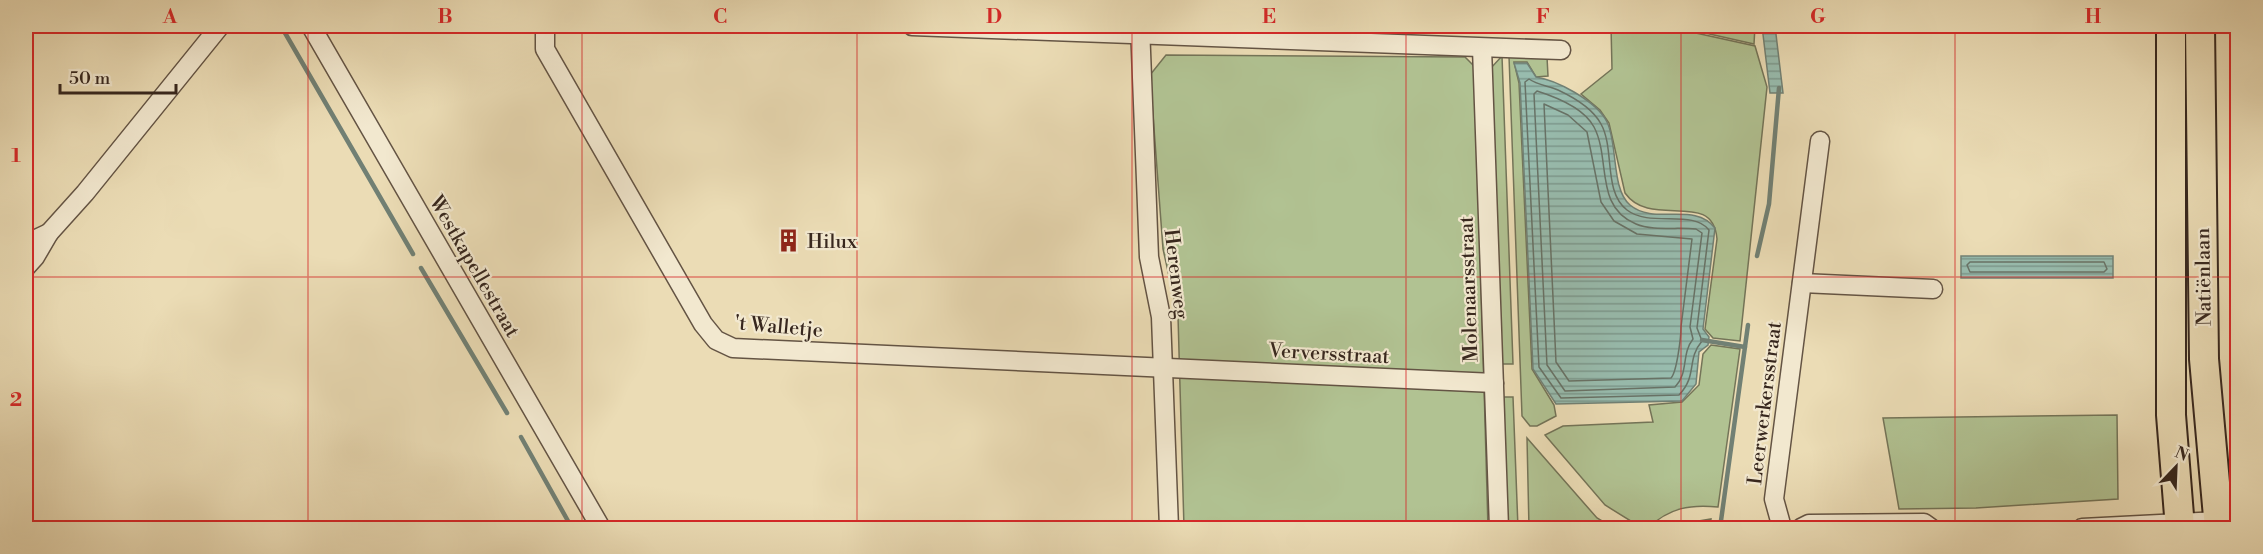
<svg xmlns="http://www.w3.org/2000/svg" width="2263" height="554" font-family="'Libre Bodoni',serif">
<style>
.green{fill:#b1c292;stroke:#747458;stroke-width:1.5}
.water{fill:url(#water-rules);stroke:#718074;stroke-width:1.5}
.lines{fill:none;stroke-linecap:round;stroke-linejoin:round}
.shore{stroke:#687266;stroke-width:1.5}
.stream{stroke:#718074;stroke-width:4.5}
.minor-casing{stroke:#645444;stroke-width:21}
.primary-casing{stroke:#37271e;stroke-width:32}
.minor{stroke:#f2e8cf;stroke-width:18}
.primary{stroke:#ebdcb5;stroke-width:28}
.grid{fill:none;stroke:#d62828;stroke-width:1.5;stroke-opacity:0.55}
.labels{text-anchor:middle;stroke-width:4.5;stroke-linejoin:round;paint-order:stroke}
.poi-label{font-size:20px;fill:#37271e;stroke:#f2e8cf;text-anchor:start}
.street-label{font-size:20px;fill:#37271e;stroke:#f2e8cf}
.neatline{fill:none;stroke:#d62828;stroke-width:2}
.grid-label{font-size:20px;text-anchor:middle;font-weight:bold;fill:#d62828}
</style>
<defs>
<pattern id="water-rules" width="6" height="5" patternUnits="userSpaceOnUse" patternTransform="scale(1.5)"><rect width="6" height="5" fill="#98bcae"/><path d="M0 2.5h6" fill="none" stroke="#7d998d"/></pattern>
</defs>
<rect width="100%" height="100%" fill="#ebdcb5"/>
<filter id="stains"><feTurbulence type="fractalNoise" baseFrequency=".00333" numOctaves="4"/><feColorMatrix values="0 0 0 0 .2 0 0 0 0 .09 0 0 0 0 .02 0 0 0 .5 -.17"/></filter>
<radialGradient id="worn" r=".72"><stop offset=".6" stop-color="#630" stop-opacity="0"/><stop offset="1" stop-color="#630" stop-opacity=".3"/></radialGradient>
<g class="green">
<path d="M 1611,26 L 1664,26 L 1755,46 L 1767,87 L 1740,341 L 1713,338 L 1705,329 L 1717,239 C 1713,188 1651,230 1625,193 L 1609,123 L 1600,110 L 1581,94 L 1612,69 Z"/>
<polygon points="1674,26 1755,26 1754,44"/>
<polygon points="1166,55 1465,57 1475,67 1488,528 1184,528 1178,316 1163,249 1150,75"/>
<polygon points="1502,56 1513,364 1501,364 1490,69"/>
<polygon points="1509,56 1547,57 1548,76 1536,77 1527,62 1514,62 1519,83 1532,369 1554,405 1556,416 1537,426 1530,426 1522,416"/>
<path d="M 1711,345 L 1740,349 L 1718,507 C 1690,504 1669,508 1648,528 L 1642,528 L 1605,505 L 1545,435 L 1563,426 L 1653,422 L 1649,405 L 1682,402 L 1699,385 L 1703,354 Z"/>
<polygon points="1502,397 1513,397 1518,528 1506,528"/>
<polygon points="2117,415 2118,499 1976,508 1899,509 1883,418"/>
<polygon points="1527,438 1597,518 1614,528 1529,528"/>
<polygon points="1711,519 1710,528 1671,528 1675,525"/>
</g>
<g class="water">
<polygon points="1762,26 1775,26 1783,93 1770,93"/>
<path d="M 1514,63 L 1527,63 L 1536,77 C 1549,79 1562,85 1574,92 C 1586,99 1601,109 1607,122 C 1618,144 1611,189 1630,205 C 1655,226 1694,201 1715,228 L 1703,329 L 1709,337 L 1708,345 L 1699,352 L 1696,384 L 1682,401 L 1556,404 L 1533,369 L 1520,83 Z"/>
<rect x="1961" y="256" width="152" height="22"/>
</g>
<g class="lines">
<g class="shore">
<path d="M 1529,79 C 1537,85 1549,86 1558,90 C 1573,97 1593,109 1601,124 C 1615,149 1603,192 1627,210 C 1650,228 1693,209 1709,230 L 1697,328 L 1702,341 C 1686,360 1698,375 1679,395 L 1561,398 L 1539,367 L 1525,82 Z"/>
<path d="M 1537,91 C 1556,97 1584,108 1594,127 C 1611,159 1594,207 1636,224 C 1652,231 1678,227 1696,229 L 1702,233 L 1690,327 L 1693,339 C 1681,354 1689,373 1675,387 L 1565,391 L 1547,365 L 1534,94 Z"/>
<path d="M 1544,104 L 1568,115 L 1587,132 L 1601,202 L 1614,221 L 1637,234 L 1692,239 L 1681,327 C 1681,336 1677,372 1671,378 L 1569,381 L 1556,362 Z"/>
<polygon points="1970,262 2104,262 2107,269 2104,272 1970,272 1967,265"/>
</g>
<g class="stream">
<polyline points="281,26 413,254"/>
<polyline points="1757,256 1769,204 1779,88"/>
<polyline points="421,268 507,413"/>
<polyline points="1702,340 1745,347"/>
<polyline points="521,437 568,521"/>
<polyline points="1720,528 1748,325"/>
</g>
<defs>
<g id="minor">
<polyline points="311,26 601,528"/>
<polyline points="545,26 545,49 703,324 716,340 733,348 1494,383"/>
<polyline points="912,26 1561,50"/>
<polyline points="1140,26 1149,257 1161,317 1169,528"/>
<polyline points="1482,48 1499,528"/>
<polyline points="26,237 32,241 49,233 85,193 220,26"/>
<polyline points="26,267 35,257 49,233"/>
<polyline points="1802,283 1933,289"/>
<polyline points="1782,528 1774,499 1820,141"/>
<polyline points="1801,528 1809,524 1924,523 1931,528"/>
<polyline points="2082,528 2238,520"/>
</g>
<g id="primary">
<polyline points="2171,26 2171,415 2180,528"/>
<polyline points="2200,26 2204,359 2219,528"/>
</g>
</defs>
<use href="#minor" class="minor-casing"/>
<use href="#primary" class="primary-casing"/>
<use href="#minor" class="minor"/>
<use href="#primary" class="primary"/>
</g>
<path class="grid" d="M 308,26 L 308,528M 582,26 L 582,528M 857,26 L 857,528M 1132,26 L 1132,528M 1406,26 L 1406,528M 1681,26 L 1681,528M 1955,26 L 1955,528M 26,277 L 2238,277"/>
<defs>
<symbol id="building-bare" viewBox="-9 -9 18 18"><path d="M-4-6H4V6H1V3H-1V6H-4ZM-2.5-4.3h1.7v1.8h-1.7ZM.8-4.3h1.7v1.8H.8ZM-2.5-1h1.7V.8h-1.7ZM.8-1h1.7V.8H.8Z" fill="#8f2418" stroke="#f2e8cf" stroke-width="2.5" paint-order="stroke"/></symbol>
</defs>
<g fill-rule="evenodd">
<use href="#building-bare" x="772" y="224" width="33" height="33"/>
</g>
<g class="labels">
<g class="poi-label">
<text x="807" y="248">Hilux</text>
</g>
<g class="street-label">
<text transform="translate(475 266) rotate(60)" y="7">Westkapellestraat</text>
<text transform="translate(1177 274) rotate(83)" y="7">Herenweg</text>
<text transform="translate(2203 277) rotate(-91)" y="7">Natiënlaan</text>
<text transform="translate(1468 289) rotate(-92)" y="7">Molenaarsstraat</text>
<text transform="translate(779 326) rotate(5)" y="7">'t Walletje</text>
<text transform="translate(1329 353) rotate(3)" y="7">Verversstraat</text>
<text transform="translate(1764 403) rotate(-83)" y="7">Leerwerkersstraat</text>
</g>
</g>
<rect width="2263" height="554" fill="none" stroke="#ebdcb5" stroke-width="66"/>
<g transform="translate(2176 467) rotate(23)" stroke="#f2e8cf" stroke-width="4.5" paint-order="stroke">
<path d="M0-4.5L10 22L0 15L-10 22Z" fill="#37271e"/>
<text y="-9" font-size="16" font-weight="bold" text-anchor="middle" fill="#37271e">N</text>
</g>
<path d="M60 84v9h116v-9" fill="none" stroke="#37271e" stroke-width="3"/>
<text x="69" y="84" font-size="18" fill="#37271e" stroke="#f2e8cf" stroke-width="4.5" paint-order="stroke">50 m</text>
<rect x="33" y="33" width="2197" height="488" class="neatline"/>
<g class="grid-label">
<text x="170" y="23">A</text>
<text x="445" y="23">B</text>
<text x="720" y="23">C</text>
<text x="994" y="23">D</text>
<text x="1269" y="23">E</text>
<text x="1543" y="23">F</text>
<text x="1818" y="23">G</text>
<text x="2093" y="23">H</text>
<text x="16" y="162">1</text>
<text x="16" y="406">2</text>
</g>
<rect width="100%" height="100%" filter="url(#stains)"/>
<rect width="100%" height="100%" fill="url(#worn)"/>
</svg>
